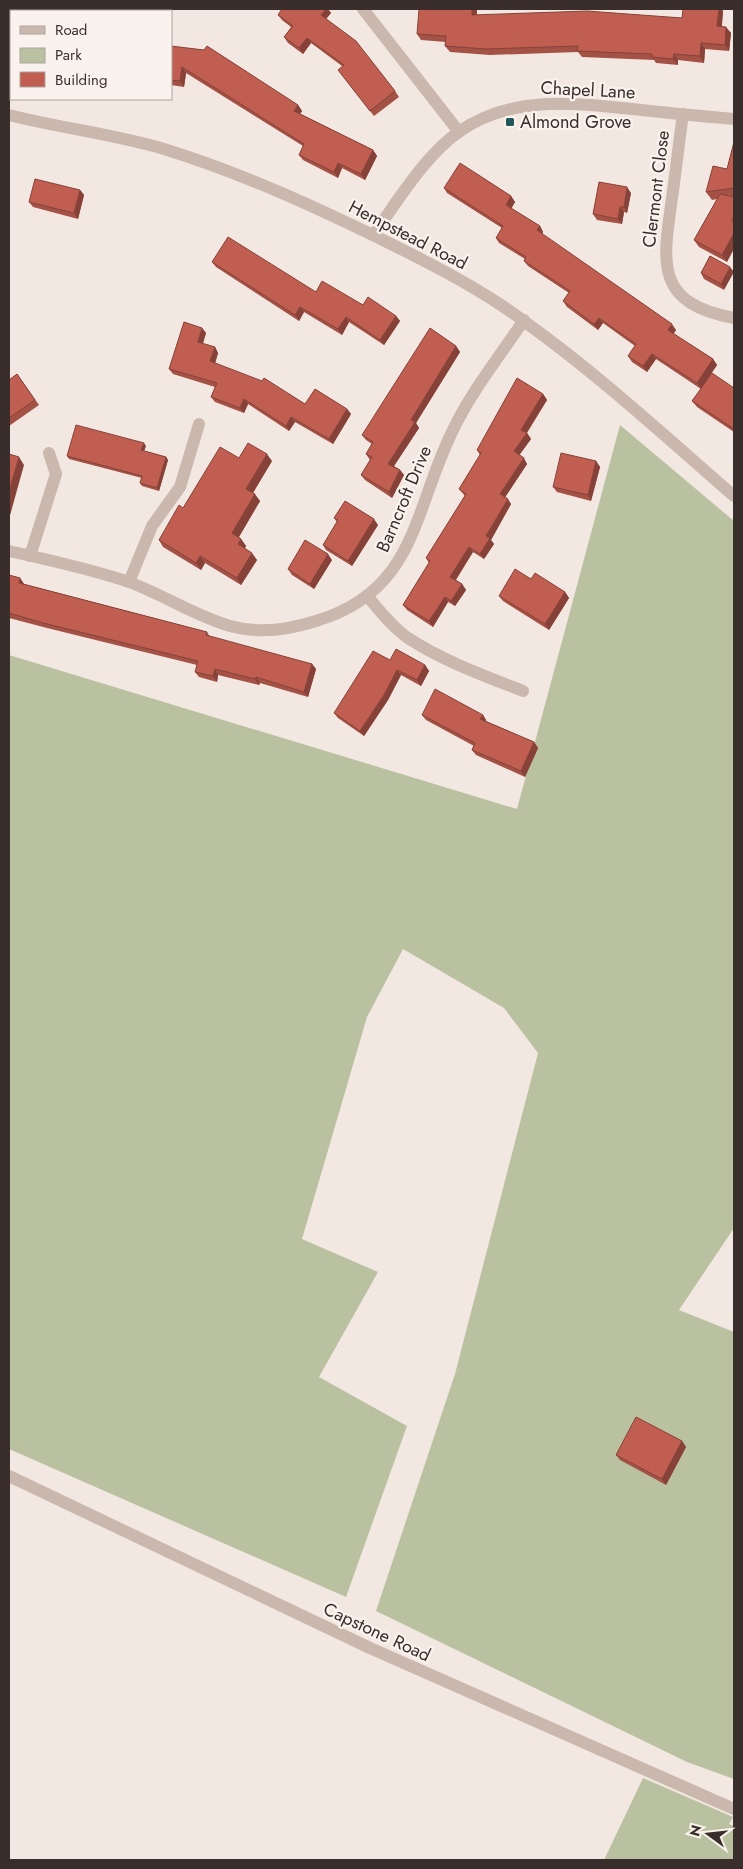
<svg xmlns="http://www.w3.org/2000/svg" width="743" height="1869" font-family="Jost,sans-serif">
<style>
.green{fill:#bac1a1}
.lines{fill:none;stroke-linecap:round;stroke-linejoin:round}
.minor{stroke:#cab7ad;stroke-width:12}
.wall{fill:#a55246}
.shaded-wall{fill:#864239}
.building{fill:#c05f51;stroke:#864239}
.poi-dot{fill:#225956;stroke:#faf3ed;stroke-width:2}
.labels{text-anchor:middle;stroke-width:4.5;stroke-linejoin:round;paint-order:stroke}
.street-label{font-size:18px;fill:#392e2b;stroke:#faf3ed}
.poi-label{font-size:18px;fill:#392e2b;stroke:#faf3ed;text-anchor:start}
</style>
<rect width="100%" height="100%" fill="#f2e8e1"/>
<g class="green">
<polygon points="620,425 734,521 734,1228 679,1310 734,1332 734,1779 687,1762 376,1611 455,1374 538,1053 504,1008 403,949 367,1017 302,1239 378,1272 319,1377 407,1426 346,1597 9,1449 9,655 517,809"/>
<polygon points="643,1778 733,1817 729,1824 734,1826 734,1860 604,1860"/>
</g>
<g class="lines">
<g class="minor">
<polyline points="363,9 459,132"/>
<path d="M 683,114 C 679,142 676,170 672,198 C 663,263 654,303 734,318"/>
<path d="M 9,115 C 60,128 113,134 164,149 C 242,173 318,208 391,244 C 437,267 484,291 525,322 C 599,375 666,437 734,496"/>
<path d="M 373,235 C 398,201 425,155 460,131 C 513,95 573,103 633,109 C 666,113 700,116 734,119"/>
<path d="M 9,551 C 49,560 91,569 129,582 C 164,595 195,616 230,626 C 259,634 288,630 316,621 C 416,591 413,512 452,432 C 471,392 499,357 524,320"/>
<polyline points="30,556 56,474 49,453"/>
<polyline points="129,582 152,526 180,487 199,424"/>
<path d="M 368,597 C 380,611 392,627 408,638 C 443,661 485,676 523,691"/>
<polyline points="9,1476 370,1648 734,1809"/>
</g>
</g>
<g class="wall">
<polygon points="282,9 328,9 331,13 326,19 395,91 399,97 374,116 342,75 342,66 311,43 303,54 288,43 284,37 291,27 282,20 278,15"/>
<polygon points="477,9 477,15 682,18 723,11 722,26 731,33 729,51 705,49 704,63 678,60 678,65 656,63 654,60 582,57 578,52 490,55 450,52 445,46 446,42 421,40 417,34"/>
<rect x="9" y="18" width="2" height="34"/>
<polygon points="171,46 298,105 302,111 300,114 373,150 377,156 365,180 342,168 338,178 303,160 299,155 303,146 186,73 184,87 171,85"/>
<polygon points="734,142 734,197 727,262 699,247 694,240 717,199 712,200 706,192 727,169"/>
<polygon points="444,188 511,196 515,202 511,208 540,226 543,232 542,234 676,330 673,334 713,359 717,365 707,379 734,388 734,432 697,407 692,401 701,389 656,359 647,372 632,362 628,356 635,346 603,323 598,330 567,307 563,301 569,293 528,266 524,261 525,259 499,243 496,238 502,228 447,193"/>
<polygon points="80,190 84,195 78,219 33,207 29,202"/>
<polygon points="631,193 627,213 624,212 622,224 597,220 593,214"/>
<polygon points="710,256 724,290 704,279 701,273"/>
<polygon points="212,262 363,305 396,316 400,321 384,345 349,322 342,335 304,312 299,321 216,267"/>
<polygon points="202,328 206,333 203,344 215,347 218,353 215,363 305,404 347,409 351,414 333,444 295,422 289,431 248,404 244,413 215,402 211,397 215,387 173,374 169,369"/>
<polygon points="456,346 460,352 416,423 419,428 394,466 400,470 404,475 392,498 365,480 361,475 370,460 366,454 372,444 366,440 362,435"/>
<polygon points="17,374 39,405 9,426 9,380"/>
<polygon points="543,394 547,400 527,433 531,439 519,455 527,464 505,497 511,504 491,540 494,544 484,559 473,552 456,580 462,584 466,590 455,606 448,602 433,627 407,610 403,605 429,563 426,558 465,496 459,489 480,455 477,450"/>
<polygon points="146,446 144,451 166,457 168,460 159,491 142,486 140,483 142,478 69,459 67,456"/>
<polygon points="239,458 272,461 253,493 260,501 239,537 241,539 246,546 245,548 257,560 241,585 205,563 201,570 163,547 159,540 183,508"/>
<polygon points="596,461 600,467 591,501 557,492 553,487"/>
<polygon points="334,518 378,525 352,566 326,550 323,545 337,522"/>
<polygon points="332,560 314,589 292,575 288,569"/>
<polygon points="9,575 20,578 24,584 207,632 210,637 312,664 316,669 308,697 260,683 259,685 218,675 217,682 199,677 195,672 197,665 47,628 9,618"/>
<polygon points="531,579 565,592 569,598 549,630 503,601 499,596"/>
<polygon points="390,660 425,665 429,671 421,686 401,675 388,700 364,736 338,718 334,713"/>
<polygon points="422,715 483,715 486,720 486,721 534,742 538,748 525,777 476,755 472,750 474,746 426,720"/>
<polygon points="682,1441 686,1447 666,1485 620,1460 616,1455"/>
</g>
<g class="shaded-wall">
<polygon points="326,9 328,9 331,13 325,20 321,15"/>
<polygon points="472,9 477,9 476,21 472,15"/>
<polygon points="719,9 722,9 723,11 721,32 717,26"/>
<polygon points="726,27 731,33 729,51 725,45"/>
<polygon points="307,38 311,43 303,54 299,48"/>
<polygon points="701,43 705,49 704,63 700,56"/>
<polygon points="674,54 678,60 678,65 673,59"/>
<polygon points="182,67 186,73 184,87 180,81"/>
<polygon points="298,105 302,111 298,117 294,111"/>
<polygon points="373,150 377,156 365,180 361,174"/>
<polygon points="338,163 342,168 338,178 334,172"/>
<polygon points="627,187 631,193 627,213 624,207"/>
<polygon points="80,190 84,195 78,219 74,213"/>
<polygon points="511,196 515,202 510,211 506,205"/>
<polygon points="620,207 624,212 622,224 618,219"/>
<polygon points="540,226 543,232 541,236 537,230"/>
<polygon points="734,233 734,249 727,262 722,255"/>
<polygon points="730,267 734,272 724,290 721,284"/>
<polygon points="300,307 304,312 299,321 295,315"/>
<polygon points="396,316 400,321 384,345 380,340"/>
<polygon points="346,317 349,322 342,335 338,329"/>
<polygon points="599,318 603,323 598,330 594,324"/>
<polygon points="672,324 676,330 672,336 668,330"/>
<polygon points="202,328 206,333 201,348 198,342"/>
<polygon points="456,346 460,352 416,423 419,428 392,469 388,464 411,420"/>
<polygon points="215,347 218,353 214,367 210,361"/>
<polygon points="652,354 656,359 647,372 643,366"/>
<polygon points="713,359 717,365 701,389 697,383"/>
<polygon points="543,394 547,400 525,435 521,430"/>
<polygon points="244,399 248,404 244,413 240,408"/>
<polygon points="347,409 351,414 333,444 329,439"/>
<polygon points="291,417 295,422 289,431 286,426"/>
<polygon points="527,433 531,439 518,457 514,451"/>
<polygon points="144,443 146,446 143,453 141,450"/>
<polygon points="267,454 272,461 251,496 246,489"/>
<polygon points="19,457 24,465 9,519 9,491"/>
<polygon points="166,457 168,460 159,491 157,488"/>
<polygon points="524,458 527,464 504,499 500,494"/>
<polygon points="596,461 600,467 591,501 588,495"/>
<polygon points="400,470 404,475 392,498 389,492"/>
<polygon points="255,494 260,501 237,540 232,533"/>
<polygon points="508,499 511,504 491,540 494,544 484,559 480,554 486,536"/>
<polygon points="374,519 378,525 352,566 348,561"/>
<polygon points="241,539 246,546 243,551 238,544"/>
<polygon points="469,547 473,552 454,582 450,577"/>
<polygon points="252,553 257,560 241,585 237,578"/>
<polygon points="328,554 332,560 314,589 310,584"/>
<polygon points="200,556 205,563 201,570 196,563"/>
<polygon points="20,578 24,584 23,589 19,583"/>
<polygon points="462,584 466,590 455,606 451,601"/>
<polygon points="565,592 569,598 549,630 545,624"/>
<polygon points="445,597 448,602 433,627 429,621"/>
<polygon points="312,664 316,669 308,697 304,692"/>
<polygon points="425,665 429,671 421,686 417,680"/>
<polygon points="215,669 218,675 217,682 213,676"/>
<polygon points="397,670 401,675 388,700 364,736 360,731"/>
<polygon points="256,677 260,683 259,685 255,679"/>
<polygon points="483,715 486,720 484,724 480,719"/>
<polygon points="534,742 538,748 525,777 521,771"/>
<polygon points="682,1441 686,1447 666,1485 662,1479"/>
</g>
<g class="building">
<polygon points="282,9 326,9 321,15 356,41 395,91 370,111 338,70 344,65 307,38 299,48 284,37 293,26 278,15"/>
<polygon points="419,9 472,9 472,15 587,11 682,18 683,9 719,9 717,26 726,27 725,45 701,43 700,56 674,54 673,59 652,57 652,54 577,51 578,46 486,49 445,46 446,36 417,34"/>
<rect x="9" y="18" width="2" height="29"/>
<polygon points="171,46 204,50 207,46 298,105 294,111 373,150 361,174 338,163 334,172 299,155 304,144 182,67 180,81 171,80"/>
<polygon points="734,142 734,188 706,192 713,166 727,169"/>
<polygon points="460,163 511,196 506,205 540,226 537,230 672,324 668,330 713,359 697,383 652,354 643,366 628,356 636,344 599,318 594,324 563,301 570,291 524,261 526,257 496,238 503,226 444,188"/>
<polygon points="35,179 80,190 74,213 29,202"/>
<polygon points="599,182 627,187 624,207 620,207 618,219 593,214"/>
<polygon points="720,194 734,197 734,215 732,222 734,223 734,233 722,255 694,240"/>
<polygon points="228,237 316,292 322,281 363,305 368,297 396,316 380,340 346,317 338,329 300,307 295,315 212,262"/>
<polygon points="710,256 730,267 721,284 701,273"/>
<polygon points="184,322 202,328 198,342 215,347 210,361 262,381 264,378 305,404 315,389 347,409 329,439 291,417 286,426 244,399 240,408 211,397 217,383 169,369"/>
<polygon points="430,328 456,346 411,420 415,422 388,464 400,470 389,492 361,475 372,457 366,454 373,442 362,435"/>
<polygon points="712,373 734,388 734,429 692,401"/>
<polygon points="17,374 35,400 9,418 9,380"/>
<polygon points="517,378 543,394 521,430 527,433 514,451 524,458 500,494 508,499 486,536 490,538 480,554 469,547 450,577 462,584 451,601 445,597 429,621 403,605 430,561 426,558 466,494 459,489 481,453 477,450"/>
<polygon points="76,425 144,443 141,450 166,457 157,488 140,483 142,476 67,456"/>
<polygon points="248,443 267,454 246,489 255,494 232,533 241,539 238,544 252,553 237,578 200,556 196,563 159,540 179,505 183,508 220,447 239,458"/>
<polygon points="561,453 596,461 588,495 553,487"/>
<polygon points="9,454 19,457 9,491"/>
<polygon points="345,501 374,519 348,561 323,545 338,520 334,518"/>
<polygon points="305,540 328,554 310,584 288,569"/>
<polygon points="515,569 531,579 535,573 565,592 545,624 499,596"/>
<polygon points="9,575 20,578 19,583 207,632 206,635 312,664 304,692 256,677 255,679 215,669 213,676 195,672 198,661 43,623 9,613"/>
<polygon points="396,649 425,665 417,680 397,670 384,695 360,731 334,713 373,651 390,660"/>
<polygon points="435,689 483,715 480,719 534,742 521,771 472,750 475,743 422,715"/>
<polygon points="636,1417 682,1441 662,1479 616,1455"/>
</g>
<rect class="poi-dot" x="505" y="117" width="10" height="10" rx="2.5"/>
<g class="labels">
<g class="street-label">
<text transform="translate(588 90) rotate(3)" y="6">Chapel Lane</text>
<text transform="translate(656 189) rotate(-83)" y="6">Clermont Close</text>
<text transform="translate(408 235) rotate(27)" y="6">Hempstead Road</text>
<text transform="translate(404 499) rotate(-67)" y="6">Barncroft Drive</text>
<text transform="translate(377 1632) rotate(25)" y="6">Capstone Road</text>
</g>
<g class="poi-label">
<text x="520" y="128">Almond Grove</text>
</g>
</g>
<rect width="743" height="1869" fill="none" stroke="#392e2b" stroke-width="20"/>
<rect x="10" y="10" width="162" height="90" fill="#faf3ed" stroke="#ada49f"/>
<rect x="20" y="26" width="25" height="8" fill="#cab7ad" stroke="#ada49f"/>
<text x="55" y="35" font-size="15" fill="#392e2b">Road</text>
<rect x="20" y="48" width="25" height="15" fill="#bac1a1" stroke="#ada49f"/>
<text x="55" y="60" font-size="15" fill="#392e2b">Park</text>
<rect x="20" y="72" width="25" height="15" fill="#c05f51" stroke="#ada49f"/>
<text x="55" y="85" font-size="15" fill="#392e2b">Building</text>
<g transform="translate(708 1834) rotate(285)" stroke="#faf3ed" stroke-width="4" paint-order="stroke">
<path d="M0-4L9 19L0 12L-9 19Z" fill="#392e2b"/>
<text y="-8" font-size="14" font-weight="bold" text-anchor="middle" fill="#392e2b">N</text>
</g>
</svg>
